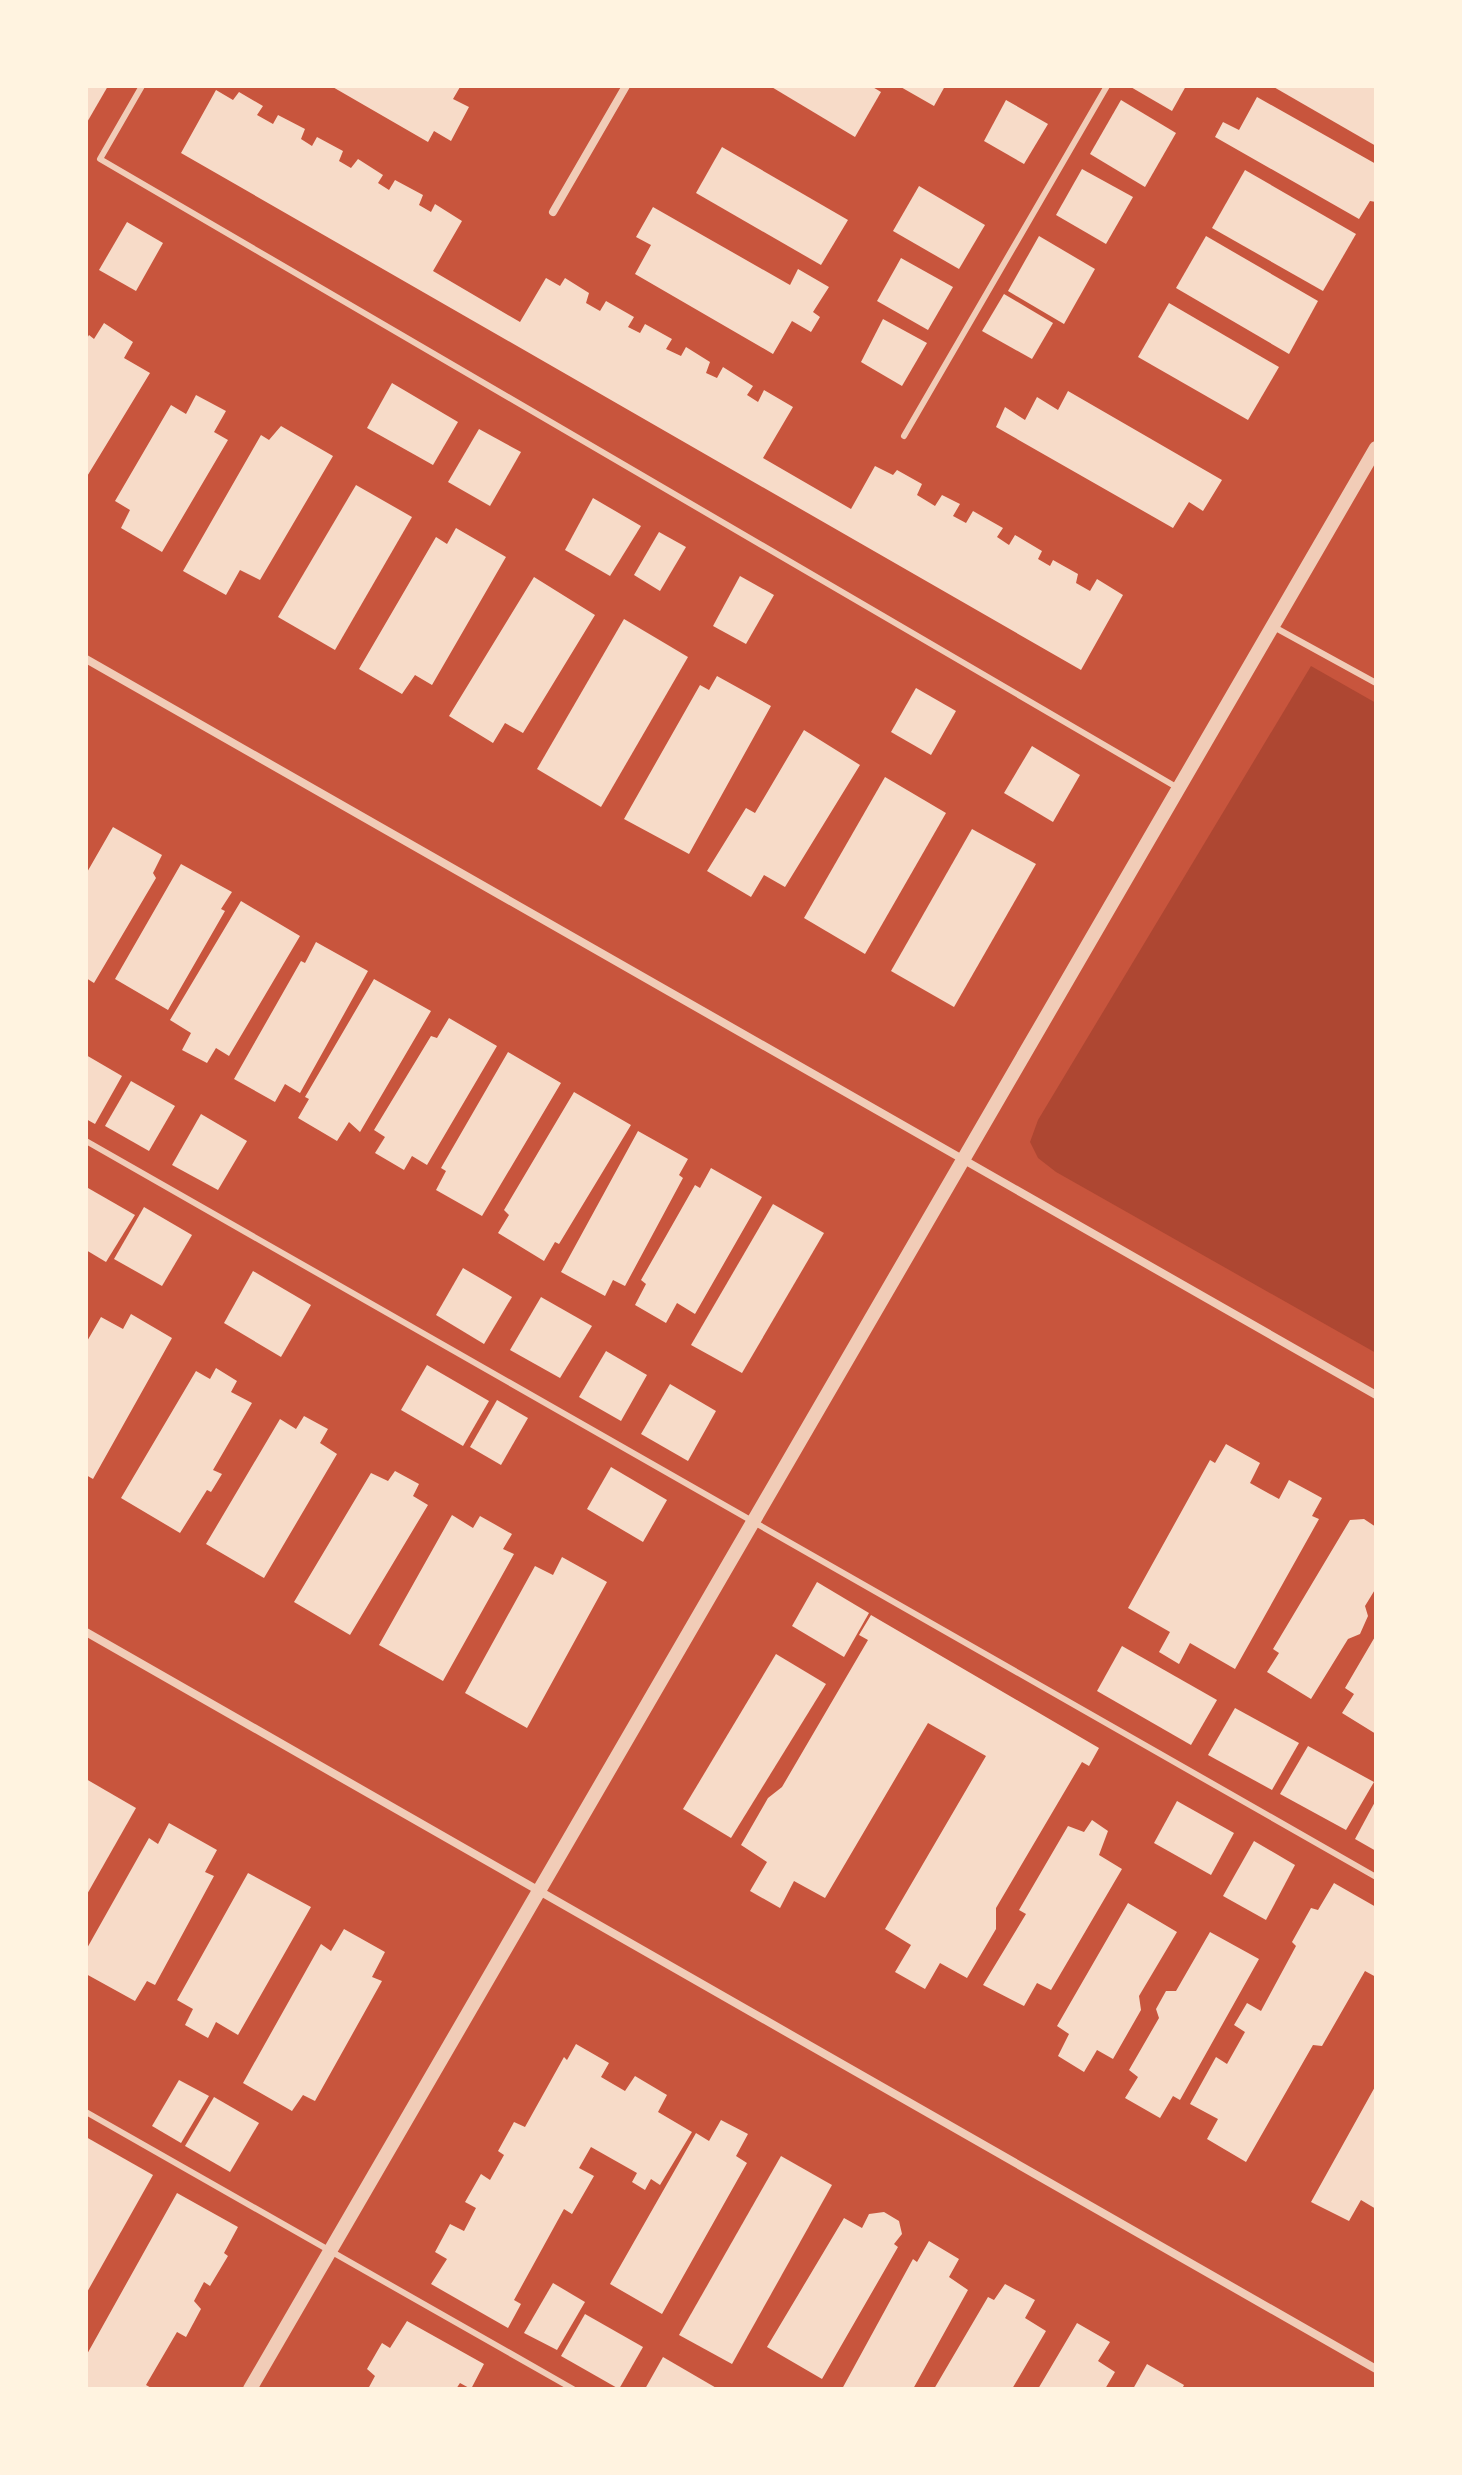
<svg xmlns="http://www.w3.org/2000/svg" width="1462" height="2475" font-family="'Work Sans',sans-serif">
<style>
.green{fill:#ae4732}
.building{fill:#f7dbc8}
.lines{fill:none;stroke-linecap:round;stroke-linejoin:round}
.service{stroke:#f1ccb7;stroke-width:6}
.minor{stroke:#f1ccb7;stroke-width:8}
.tertiary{stroke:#f1ccb7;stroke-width:14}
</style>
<rect width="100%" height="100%" fill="#c8553d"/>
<polygon class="green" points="1311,666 1376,703 1376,1353 1056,1172 1038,1158 1030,1142 1038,1120"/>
<g class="building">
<polygon points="86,86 108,86 86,124"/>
<polygon points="331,86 459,86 460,87 453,99 469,107 451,141 434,131 428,142"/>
<polygon points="770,86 871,86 881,92 855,137"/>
<polygon points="899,86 945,86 934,106"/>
<polygon points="1129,86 1186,86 1172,111"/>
<polygon points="1272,86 1376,86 1376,146"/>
<polygon points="216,90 233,100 239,92 263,106 257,115 273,124 278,115 305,129 301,139 312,146 317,137 343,151 339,161 351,168 358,159 383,175 378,183 389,190 395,180 423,195 419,205 431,212 435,204 462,221 433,271 520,322 546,278 560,286 565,278 589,293 586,303 600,311 606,301 634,317 628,327 640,333 645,324 672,339 666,349 681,356 686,347 710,362 706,373 717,378 723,367 753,386 747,395 758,402 764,390 793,407 763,458 851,509 875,466 893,475 897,470 922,484 917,495 935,506 942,495 960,504 953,516 966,523 973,511 1003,528 997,537 1009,545 1015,535 1042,551 1038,559 1050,566 1053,560 1078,574 1076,583 1090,591 1097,579 1123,595 1081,670 181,153"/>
<polygon points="1257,97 1376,164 1376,202 1370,201 1359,219 1215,137 1223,122 1239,130"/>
<polygon points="1006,100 1048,124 1024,164 984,141"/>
<polygon points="1121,100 1176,133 1145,187 1090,154"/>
<polygon points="722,147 848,220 821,265 696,193"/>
<polygon points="1082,169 1133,197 1106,244 1056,215"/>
<polygon points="1245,170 1356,234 1323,291 1212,228"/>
<polygon points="919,186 985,225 959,269 893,231"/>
<polygon points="653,207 790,285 798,269 829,287 813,312 820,317 811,332 792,321 773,354 635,274 651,245 636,237"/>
<polygon points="127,222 163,243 136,291 99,270"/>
<polygon points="1039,236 1095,269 1064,324 1008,291"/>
<polygon points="1206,236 1318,301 1289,354 1176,288"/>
<polygon points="901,258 953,287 928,330 877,301"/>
<polygon points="1004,294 1053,323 1032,359 982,331"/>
<polygon points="1169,303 1279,367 1248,420 1138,357"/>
<polygon points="883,319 927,343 902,386 861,362"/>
<polygon points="104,323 133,342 124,358 150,373 86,478 86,340 89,335 94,339"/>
<polygon points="392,383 458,422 433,465 367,428"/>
<polygon points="1068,391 1222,480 1203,511 1189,502 1173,528 996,427 1005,407 1025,420 1037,397 1058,410"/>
<polygon points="196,395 226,411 214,432 228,440 162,552 121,528 130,510 115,501 171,405 186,414"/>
<polygon points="281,426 333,456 260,580 240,570 226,595 183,571 261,435 269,440"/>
<polygon points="479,429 521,452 490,506 448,482"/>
<polygon points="356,485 412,517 335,650 278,617"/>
<polygon points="593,498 641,526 610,576 565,550"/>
<polygon points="456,528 506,557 432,685 415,675 402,694 359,669 436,537 447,544"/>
<polygon points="659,532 686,547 660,591 634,575"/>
<polygon points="740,576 774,595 746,644 713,626"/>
<polygon points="534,577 595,615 523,733 505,723 493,743 449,716"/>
<polygon points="624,619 688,657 601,807 537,769"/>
<polygon points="717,676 771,706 689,854 624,819 700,685 709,690"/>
<polygon points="916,688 956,711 931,755 891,732"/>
<polygon points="804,730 860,765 785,887 764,875 751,897 707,871 746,808 755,813"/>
<polygon points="1032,746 1080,775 1053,822 1004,793"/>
<polygon points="885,777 946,813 865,954 804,918"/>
<polygon points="113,827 162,855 153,873 156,878 94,983 86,978 86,874"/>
<polygon points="972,829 1036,864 954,1007 891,971"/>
<polygon points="181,864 232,892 221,909 225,911 168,1010 115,979"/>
<polygon points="241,901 300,936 229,1056 216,1048 207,1063 182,1050 191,1033 170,1020"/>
<polygon points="316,942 368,971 300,1093 285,1084 275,1102 234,1079 301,961 305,963"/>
<polygon points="374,979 431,1011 360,1132 349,1122 337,1141 298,1118 309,1099 305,1097"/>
<polygon points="449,1018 497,1046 427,1165 412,1156 404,1170 375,1153 385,1137 374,1130 431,1036 437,1038"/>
<polygon points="508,1052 561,1083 482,1216 436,1190 446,1171 441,1168"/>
<polygon points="86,1055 122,1076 95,1124 86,1119"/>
<polygon points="131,1081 175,1106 149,1151 105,1126"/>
<polygon points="574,1092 631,1125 559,1244 555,1242 544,1261 498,1233 509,1215 504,1210"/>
<polygon points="201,1114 247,1141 218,1190 172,1165"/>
<polygon points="638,1131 688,1159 679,1175 683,1178 625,1286 613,1280 605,1296 561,1272"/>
<polygon points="711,1168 762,1197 695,1314 677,1303 666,1323 635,1305 646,1284 641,1280 695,1185 700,1188"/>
<polygon points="88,1188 135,1215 106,1262 86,1250"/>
<polygon points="773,1204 824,1233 742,1373 691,1345"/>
<polygon points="144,1207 192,1235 162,1286 114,1259"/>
<polygon points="463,1268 512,1297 484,1344 436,1315"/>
<polygon points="253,1271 311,1305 281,1357 224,1323"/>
<polygon points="541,1297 592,1326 560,1378 510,1350"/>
<polygon points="131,1314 172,1338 93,1479 86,1475 86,1343 101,1317 123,1329"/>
<polygon points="606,1351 647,1375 621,1421 579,1397"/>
<polygon points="427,1365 489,1401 463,1446 401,1410"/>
<polygon points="216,1368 237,1381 231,1392 252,1403 213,1470 222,1474 211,1492 207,1490 180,1533 121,1498 196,1371 210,1379"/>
<polygon points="670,1384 716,1411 688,1461 641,1434"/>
<polygon points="497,1400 528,1418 501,1465 470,1447"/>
<polygon points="304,1416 328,1429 320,1443 337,1454 264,1578 206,1544 280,1419 296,1429"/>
<polygon points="1226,1444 1260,1463 1250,1483 1279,1499 1289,1480 1322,1498 1312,1516 1319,1519 1235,1669 1190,1643 1179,1664 1159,1652 1170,1632 1128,1608 1210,1460 1215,1463"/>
<polygon points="611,1467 667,1500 643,1542 587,1509"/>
<polygon points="395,1471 419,1484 413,1496 428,1505 350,1635 294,1602 371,1473 388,1481"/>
<polygon points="452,1515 473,1528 480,1516 512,1534 503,1549 514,1554 443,1681 379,1645"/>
<polygon points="1364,1519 1376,1527 1376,1588 1365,1606 1368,1616 1360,1634 1348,1639 1311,1699 1267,1672 1279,1653 1273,1649 1350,1520"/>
<polygon points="562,1557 607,1582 527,1728 465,1693 535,1566 553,1575"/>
<polygon points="817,1582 869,1613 844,1657 792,1626"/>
<polygon points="871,1615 1099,1748 1089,1766 1082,1762 996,1908 996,1929 967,1978 940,1963 925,1989 895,1972 911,1945 885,1929 986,1756 928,1723 825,1898 794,1881 780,1908 750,1891 767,1862 741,1845 768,1798 782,1787 868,1640 859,1635"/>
<polygon points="1376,1635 1376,1734 1342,1713 1354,1694 1345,1688"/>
<polygon points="1122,1646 1217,1700 1191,1745 1097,1691"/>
<polygon points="776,1654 826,1684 731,1838 683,1809"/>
<polygon points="1235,1708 1299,1743 1272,1790 1208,1755"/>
<polygon points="1308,1746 1374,1782 1346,1830 1280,1794"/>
<polygon points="86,1779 136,1808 86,1896"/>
<polygon points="1376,1800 1376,1851 1355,1839"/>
<polygon points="1177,1801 1234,1833 1211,1875 1154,1843"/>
<polygon points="1092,1820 1108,1831 1099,1855 1122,1869 1051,1990 1037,1983 1024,2006 983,1985 1026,1914 1019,1910 1068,1826 1084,1832"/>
<polygon points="169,1823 217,1850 205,1872 214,1876 155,1985 147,1981 135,2001 86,1974 86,1950 149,1838 158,1844"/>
<polygon points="1254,1841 1295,1865 1266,1920 1223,1896"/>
<polygon points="248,1873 311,1907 238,2035 216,2022 208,2038 185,2025 193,2009 177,2000"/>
<polygon points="1334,1883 1376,1907 1376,1977 1365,1971 1322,2046 1313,2045 1246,2162 1207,2139 1218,2119 1190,2104 1216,2057 1227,2064 1245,2032 1234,2025 1247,2003 1261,2011 1296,1946 1292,1942 1311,1908 1318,1910"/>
<polygon points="1128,1903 1177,1932 1139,1996 1141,2010 1113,2059 1097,2050 1084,2072 1058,2056 1069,2034 1057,2026"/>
<polygon points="344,1929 385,1952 372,1977 382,1981 315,2101 303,2095 292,2111 243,2083 321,1944 331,1951"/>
<polygon points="1210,1932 1259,1959 1180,2100 1173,2096 1160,2118 1125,2098 1138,2077 1129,2070 1159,2018 1156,2009 1166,1991 1176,1991"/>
<polygon points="576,2044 609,2063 601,2077 625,2091 635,2076 667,2095 658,2112 692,2132 660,2185 651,2179 645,2190 632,2182 637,2173 591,2147 579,2168 594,2176 572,2214 564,2209 514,2300 521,2304 508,2328 431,2284 447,2259 435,2252 450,2224 464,2231 476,2208 465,2202 481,2174 490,2180 504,2155 498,2151 514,2122 525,2127 564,2057 567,2060"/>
<polygon points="179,2080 209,2096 181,2143 152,2126"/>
<polygon points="1376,2085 1376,2209 1361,2200 1349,2221 1311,2202"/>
<polygon points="214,2097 259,2123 230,2172 185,2146"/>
<polygon points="721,2120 748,2134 736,2156 747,2163 662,2314 610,2284 696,2133 709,2141"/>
<polygon points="86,2137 153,2175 86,2294"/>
<polygon points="781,2156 832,2185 732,2364 679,2335"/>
<polygon points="177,2193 238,2227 224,2253 228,2256 210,2286 204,2282 194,2301 201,2309 186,2337 177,2332 146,2385 153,2389 86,2389 86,2356"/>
<polygon points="884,2212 899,2221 902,2234 894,2244 898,2247 822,2379 767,2347 844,2218 862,2228 869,2214"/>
<polygon points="929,2241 959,2259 949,2277 968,2290 913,2389 842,2389 913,2259 917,2262"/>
<polygon points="553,2283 585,2302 557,2350 524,2333"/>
<polygon points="1005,2284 1035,2300 1025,2318 1046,2331 1012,2389 934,2389 988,2297 994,2300"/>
<polygon points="585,2314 643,2347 619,2389 561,2356"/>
<polygon points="407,2321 484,2364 471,2389 460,2383 456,2389 368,2389 375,2376 367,2369 382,2343 390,2348"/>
<polygon points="1077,2323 1110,2342 1098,2361 1115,2372 1105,2389 1038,2389"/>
<polygon points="663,2357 718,2389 645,2389"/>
<polygon points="1147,2364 1184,2385 1182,2389 1133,2389"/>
</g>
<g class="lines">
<g class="service">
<polyline points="142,86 100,159 1178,788"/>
<polyline points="904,436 1107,86"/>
<polyline points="1274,627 1376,683"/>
<polyline points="86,1141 1376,1877"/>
<polyline points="86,2112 573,2389"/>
</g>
<g class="minor">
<polyline points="553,212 626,86"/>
<polyline points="86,659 1376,1395"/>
<polyline points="86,1632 1376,2369"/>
</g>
<polyline class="tertiary" points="250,2389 1376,448"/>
</g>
<rect width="1462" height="2475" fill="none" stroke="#fff3e0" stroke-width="176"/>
</svg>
